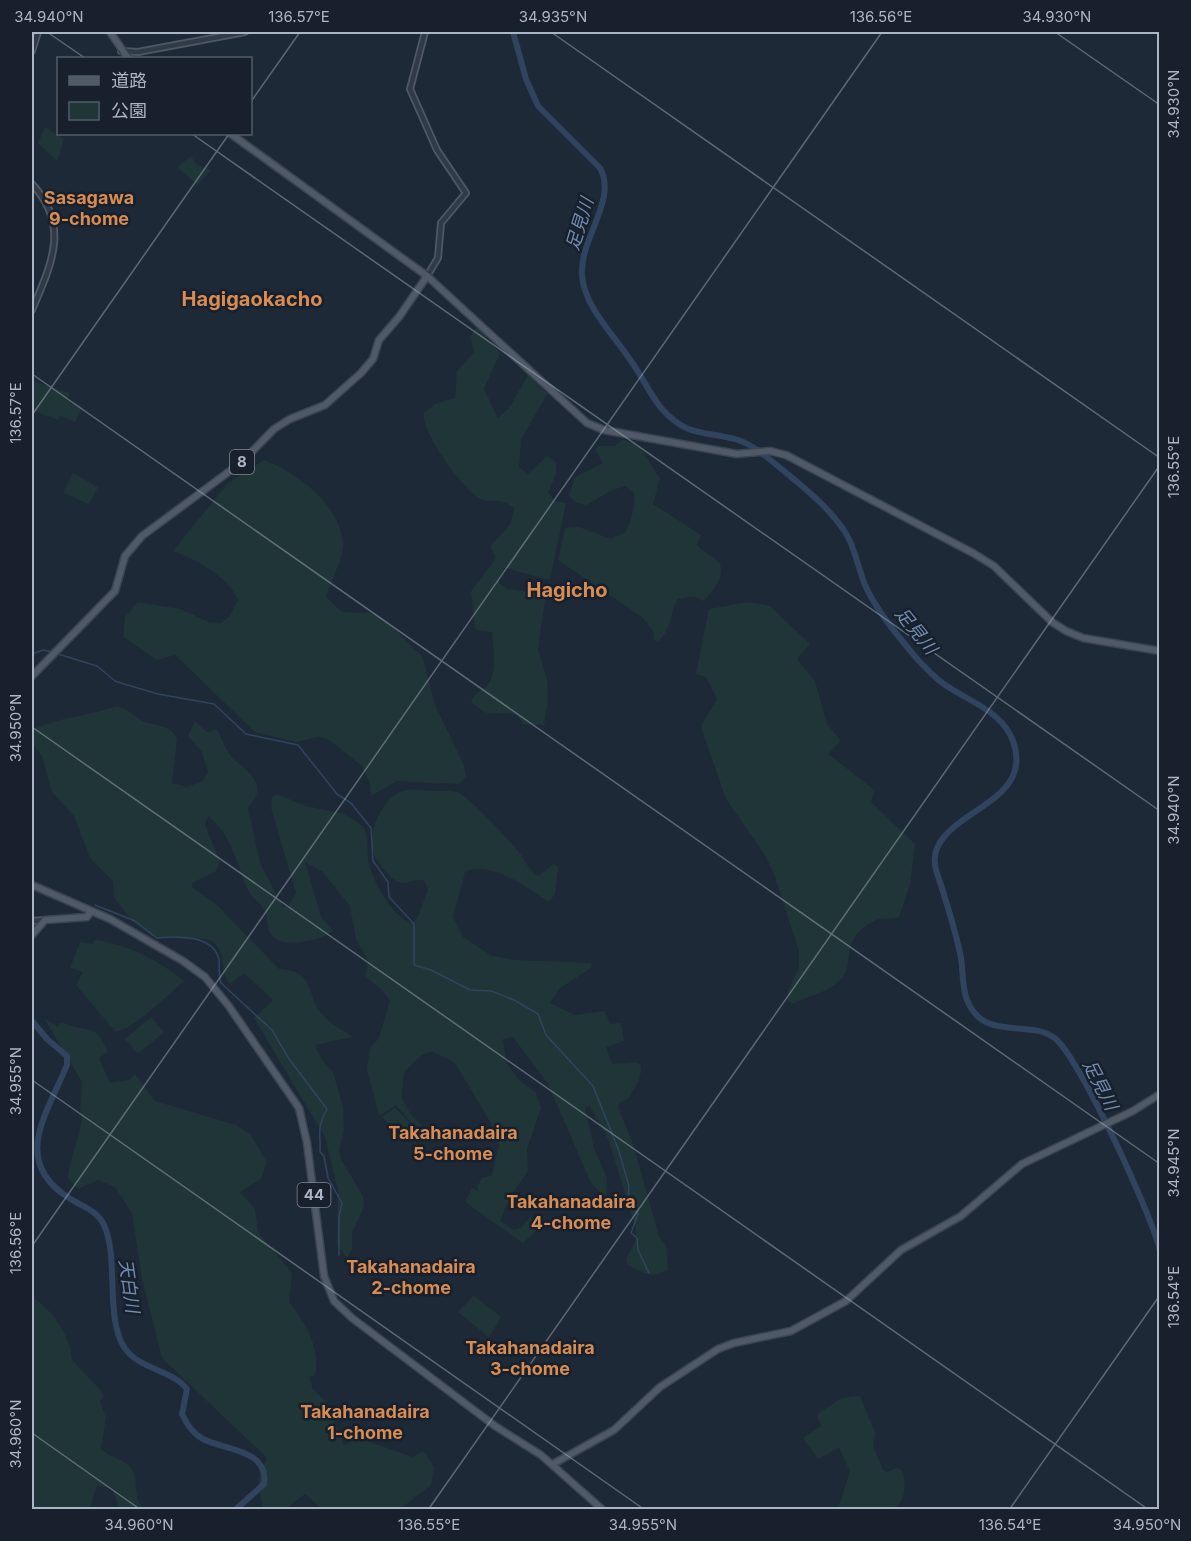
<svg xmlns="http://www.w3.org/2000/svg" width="1191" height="1541" font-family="Inter,'Noto Sans JP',sans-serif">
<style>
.green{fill:#203538}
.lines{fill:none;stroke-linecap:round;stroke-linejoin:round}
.stream{stroke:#304460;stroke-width:1.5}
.river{stroke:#304460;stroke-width:6}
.minor-casing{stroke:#4f5866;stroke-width:8}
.major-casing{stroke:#3b4451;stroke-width:9}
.minor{stroke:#313b47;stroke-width:4.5}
.major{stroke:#4f5968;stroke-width:6}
.ticks{fill:none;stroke:#abb5c5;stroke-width:1.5;stroke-opacity:0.45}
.labels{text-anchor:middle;stroke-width:5;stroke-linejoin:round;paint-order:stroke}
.shield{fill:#17202c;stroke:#7f8897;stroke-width:1.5}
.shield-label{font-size:15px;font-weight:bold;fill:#abb5c5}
.neighbourhood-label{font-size:18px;font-weight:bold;fill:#d98c52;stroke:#17202c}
.water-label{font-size:18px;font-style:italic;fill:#718cb0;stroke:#17202c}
.quarter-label{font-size:20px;font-weight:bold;fill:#d98c52;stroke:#17202c}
.neatline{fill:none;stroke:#abb5c5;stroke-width:2}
.ticks-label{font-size:15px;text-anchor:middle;fill:#abb5c5}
</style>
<rect width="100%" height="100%" fill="#1e2937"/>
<g class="green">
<polygon points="45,127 64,139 57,161 38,143"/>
<polygon points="191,156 196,164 211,170 197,185 177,167"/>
<path d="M 477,327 L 500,353 L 484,389 L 498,418 L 510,407 L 528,375 L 547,394 L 521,440 L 519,467 L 528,474 L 547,456 L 556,462 L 556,474 L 548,493 L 555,501 L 566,503 L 550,580 L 505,568 L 499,577 L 499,583 L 508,589 L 546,594 L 538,649 L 547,680 L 548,699 L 544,725 L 523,724 C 518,708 501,715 488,713 C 482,712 477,706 471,702 C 474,692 485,690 490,681 C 497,668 493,646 492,632 L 479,631 L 475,628 L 471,591 L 494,561 L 495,556 L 490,547 L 511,523 L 514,508 C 500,496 491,505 479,498 C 462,488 421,432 424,413 L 435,404 L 455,398 L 457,371 L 474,352 L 470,337 Z"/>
<polygon points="32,381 70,393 67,400 83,407 75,422 60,416 58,420 32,410"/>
<path d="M 623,440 C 645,444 647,462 660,478 L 653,504 L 701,535 L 697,545 C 703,553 714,556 719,563 C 727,574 711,594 703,601 L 694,596 L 678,599 C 668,615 675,623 659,641 L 654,640 L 653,630 L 642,617 L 558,560 L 565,528 L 579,527 L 611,539 L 625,533 C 631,520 636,507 634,493 L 625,486 L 610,491 L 587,505 L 577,503 L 569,496 L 575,477 L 603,463 L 595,450 L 598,446 L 614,446 Z"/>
<path d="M 264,460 C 298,473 340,504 343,544 C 344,556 330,584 326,597 L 342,612 L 375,613 L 384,619 L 423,658 L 435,705 L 464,765 L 466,777 L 459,784 L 397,781 L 371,796 L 370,784 L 362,766 L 328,739 L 317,737 L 296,742 L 255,732 L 175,655 L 157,660 L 123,637 L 125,617 L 138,602 L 180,609 L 209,622 L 221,623 L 229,617 L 238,600 C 229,577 195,559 173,551 L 227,484 Z"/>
<polygon points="73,473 98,487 89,504 63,493"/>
<path d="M 748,602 L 770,606 L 810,644 L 797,659 L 815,681 L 827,724 L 841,741 L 828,754 L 871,787 L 874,792 L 871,802 L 915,844 L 910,884 L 899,917 C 892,920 883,917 876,920 C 836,940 858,963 839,981 C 827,993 807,996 793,1004 L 788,1001 L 788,991 L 799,967 L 799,951 L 773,871 L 763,852 L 726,799 L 702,730 L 702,724 L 717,699 L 706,677 L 696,674 L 709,609 Z"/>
<path d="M 117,706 C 126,708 133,715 141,720 C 153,727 171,723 177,739 L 172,783 L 187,787 L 203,781 L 208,772 L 202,752 L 188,736 L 195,721 L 207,732 L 217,729 C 221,737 225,748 230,755 C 245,772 272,782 248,808 L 260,863 L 283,907 L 288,907 L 296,893 L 271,808 L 272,797 L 276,794 L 306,806 L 344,814 L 363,826 C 369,836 367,848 368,859 C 371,878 392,919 413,923 C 420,917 423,900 428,891 L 425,881 C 415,877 406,888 395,880 C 386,874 373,858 372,847 C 369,829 383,799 400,792 C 410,787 425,791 436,791 C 443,791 453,790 459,793 C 470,798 509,840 518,851 C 525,859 528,870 538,876 L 554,864 L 558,867 L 555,894 L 549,902 C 527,888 492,860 465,872 L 453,917 L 463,937 L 492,956 L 514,960 L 592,963 L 591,968 L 560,988 L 550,1003 L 575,1015 L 605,1011 L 610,1024 L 621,1023 L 624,1041 L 606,1047 L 612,1064 L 635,1062 L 640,1064 C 644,1076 634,1088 629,1098 L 620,1102 L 618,1107 L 633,1144 L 659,1236 L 666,1246 L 668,1270 C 652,1279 643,1273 628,1265 L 626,1259 L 636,1240 L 636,1229 L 609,1141 L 590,1106 L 585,1108 L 594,1148 L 607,1178 L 606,1199 L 591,1183 L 548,1084 L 513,1037 L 503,1039 L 506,1062 L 518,1079 L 536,1093 L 541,1108 L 527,1149 L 528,1171 L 512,1194 L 500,1221 L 514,1230 L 521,1228 L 530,1217 L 541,1226 L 523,1243 L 465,1202 L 472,1188 L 478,1191 L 477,1187 L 482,1178 L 492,1175 L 499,1145 L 489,1120 L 455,1063 L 432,1051 L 422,1055 L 406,1070 L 403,1077 L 402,1098 L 411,1115 L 422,1126 L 418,1130 L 396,1105 L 379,1116 L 367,1069 L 370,1048 L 379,1038 L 390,1000 L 383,991 L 365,976 L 368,961 L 356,939 L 350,906 L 323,872 L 305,862 L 321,917 L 333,931 C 321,940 289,947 276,939 C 265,932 269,919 264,910 C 261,903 253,899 249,892 C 236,865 233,836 208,816 L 205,825 L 220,862 L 216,871 L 192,883 L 193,888 L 217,905 L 279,969 C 316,971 305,993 322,1014 C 329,1023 343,1030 353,1037 L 315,1045 L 322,1060 L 333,1072 L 343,1107 L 344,1130 L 339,1151 L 342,1161 L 363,1196 L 364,1207 L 352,1232 L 352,1249 L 347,1258 L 337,1245 L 338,1190 L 325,1137 L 254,1018 L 273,1000 L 244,973 L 230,984 C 223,975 224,968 222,958 C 216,934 202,939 185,939 C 174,939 164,936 153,937 L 132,921 L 114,897 L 113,881 L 90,858 L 74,816 L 52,792 L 42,756 L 32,744 L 34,729 C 60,717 89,716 117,706 Z"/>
<path d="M 95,940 C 124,943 162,962 184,981 C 169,993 132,1032 115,1031 L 76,985 L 83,972 L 70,968 L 80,942 L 93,944 Z"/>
<polygon points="151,1017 164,1032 138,1054 125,1039"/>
<path d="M 44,1018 L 58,1027 L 60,1023 C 68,1023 73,1027 80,1028 C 100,1031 99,1034 108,1052 L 99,1058 L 110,1083 L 128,1080 L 135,1074 L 155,1101 L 236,1125 L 250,1134 L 267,1162 L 261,1179 L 240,1192 L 255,1209 L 258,1232 L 292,1273 L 289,1302 C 305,1322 321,1348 315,1375 L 309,1377 L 313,1390 L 325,1400 L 344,1445 L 358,1438 L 413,1457 L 423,1451 L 434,1467 L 431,1485 L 400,1509 L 322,1509 L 305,1494 L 286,1509 L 263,1509 L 258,1480 L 267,1458 L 162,1358 L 142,1279 L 132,1213 L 115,1187 L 98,1180 L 78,1189 L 68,1178 C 70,1157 79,1139 82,1118 L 80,1114 L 82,1082 Z"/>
<polygon points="395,1108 410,1123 415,1133 400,1142 391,1126 382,1117"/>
<polygon points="474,1296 501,1317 489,1337 458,1312"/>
<path d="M 32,1297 C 53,1311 70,1334 72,1360 L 102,1392 L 103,1397 L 100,1402 L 106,1417 L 101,1448 C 110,1459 126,1459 132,1469 C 139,1481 132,1498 144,1509 L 120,1509 L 112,1489 L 97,1485 L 90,1509 L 32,1509 Z"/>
<path d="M 860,1396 L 875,1433 L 873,1446 L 883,1470 L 887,1472 L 897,1468 L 902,1470 C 907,1483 906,1505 890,1510 C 877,1513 840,1510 824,1509 L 838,1509 L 850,1471 L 839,1448 L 818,1459 L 803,1438 L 821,1426 L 817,1414 L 842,1398 Z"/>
</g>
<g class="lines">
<g class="stream">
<polyline points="32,654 43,650 53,652"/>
<polyline points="58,654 97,666 115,681 124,684 158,694 214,704 246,734 298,745 337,794 351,803 371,828 373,861 388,882 389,897 414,924 414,965 431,970 470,990 491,991 514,1000 538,1014 546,1035 593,1086 619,1151 629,1186 628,1200 638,1214 631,1233 637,1238 638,1250 649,1273"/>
<path d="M 95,905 L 135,921 L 157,938 C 175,936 214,934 219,960 C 220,968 218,975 221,983 L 272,1030 L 289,1059 L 327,1109 C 316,1130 321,1131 320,1152 L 324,1156 L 328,1178 L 342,1203 L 339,1217 L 339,1255"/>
<polyline points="39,918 79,914"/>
<polyline points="32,926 36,924"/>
</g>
<g class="river">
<path d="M 513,32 L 526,79 L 538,106 L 600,168 C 618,200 579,239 582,276 C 585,308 614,335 631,361 C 642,376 650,395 662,409 C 689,439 705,430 738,440 C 753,445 767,457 779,467 C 802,486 829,507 845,532 C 855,547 858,568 865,585 C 877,612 899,637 918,660 C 928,670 937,681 950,688 C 973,703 1003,713 1013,741 C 1034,800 955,808 937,848 C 932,860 936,871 940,882 C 948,907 956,932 961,958 C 963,971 962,987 967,1000 C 984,1042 1026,1019 1053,1037 C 1077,1051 1154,1220 1160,1251"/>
<path d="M 32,1021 L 47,1039 L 67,1056 L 67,1065 C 48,1112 10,1161 69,1198 C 81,1206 97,1210 104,1225 C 119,1257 105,1317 124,1347 C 139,1370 171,1369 187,1389 L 182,1414 C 187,1424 192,1433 203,1439 C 224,1450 269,1449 264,1484 L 235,1510"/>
</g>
<defs>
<g id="minor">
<polyline points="425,32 410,89 437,150 466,193 441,223 438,258 427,276"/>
<polyline points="32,51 38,32"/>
<polyline points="121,51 138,52 245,32"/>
<path d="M 32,184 C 71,226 51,265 32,310"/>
<polyline points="32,921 45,920"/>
</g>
<g id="major">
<polyline points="110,32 128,58"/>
<polyline points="231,134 427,276 587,423 604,430 737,454 770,451 786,455 973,553 994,566 1052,622 1066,631 1083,638 1160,651"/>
<polyline points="32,676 115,591 125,556 142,536 242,462 274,429 290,419 325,405 361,373 373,359 379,340 399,317 427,276"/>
<polyline points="32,885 110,919 183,961 205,977 228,1005 299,1108 307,1143 324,1276 334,1301 352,1318 495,1426 541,1455 603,1510"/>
<polyline points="32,935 45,920 87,917 91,911"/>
<polyline points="553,1464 614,1430 660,1387 718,1349 734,1343 791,1331 846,1301 901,1250 961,1216 1022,1164 1133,1111 1160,1094"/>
</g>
</defs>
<use href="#minor" class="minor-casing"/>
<use href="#major" class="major-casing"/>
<use href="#minor" class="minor"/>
<use href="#major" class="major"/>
</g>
<path class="ticks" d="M 47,32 L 85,58M 551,32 L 1160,458M 1055,32 L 1160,105M 250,103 L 300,32M 192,134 L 1160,811M 32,374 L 1160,1164M 32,415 L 229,134M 32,727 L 1149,1510M 32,1080 L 645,1510M 32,1246 L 882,32M 32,1433 L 141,1510M 428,1510 L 1160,465M 1009,1510 L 1160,1295"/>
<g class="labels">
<g class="shield">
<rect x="230" y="450" width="24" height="24" rx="4.5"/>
<rect x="297.5" y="1183" width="33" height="24" rx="4.5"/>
</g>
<g class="shield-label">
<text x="242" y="467">8</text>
<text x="314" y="1200">44</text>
</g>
<g class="neighbourhood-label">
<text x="89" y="204">Sasagawa<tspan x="89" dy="21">9-chome</tspan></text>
<text x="453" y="1139">Takahanadaira<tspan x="453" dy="21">5-chome</tspan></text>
<text x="571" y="1208">Takahanadaira<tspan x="571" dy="21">4-chome</tspan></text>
<text x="411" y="1273">Takahanadaira<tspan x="411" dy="21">2-chome</tspan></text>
<text x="530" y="1354">Takahanadaira<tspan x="530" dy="21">3-chome</tspan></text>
<text x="365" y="1418">Takahanadaira<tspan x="365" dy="21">1-chome</tspan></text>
</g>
<g class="water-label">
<text transform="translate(580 224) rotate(-73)" y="6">足見川</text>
<text transform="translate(916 631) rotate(51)" y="6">足見川</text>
<text transform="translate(1100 1085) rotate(63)" y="6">足見川</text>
<text transform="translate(129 1286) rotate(82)" y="6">天白川</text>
</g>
<g class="quarter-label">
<text x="252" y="306">Hagigaokacho</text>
<text x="567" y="597">Hagicho</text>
</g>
</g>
<rect width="1191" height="1541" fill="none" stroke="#17202c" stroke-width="66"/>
<rect x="57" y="57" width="195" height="78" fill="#17202c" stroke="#525c69" stroke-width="1.5"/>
<rect x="69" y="76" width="30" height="9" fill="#4f5968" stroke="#525c69" stroke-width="1.5"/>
<text x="111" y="87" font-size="18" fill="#abb5c5">道路</text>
<rect x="69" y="102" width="30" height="18" fill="#203538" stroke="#525c69" stroke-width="1.5"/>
<text x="111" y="117" font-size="18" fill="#abb5c5">公園</text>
<rect x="33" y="33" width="1125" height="1475" class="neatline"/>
<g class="ticks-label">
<text x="49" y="22">34.940°N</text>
<text x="299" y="22">136.57°E</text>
<text x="553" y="22">34.935°N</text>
<text x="881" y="22">136.56°E</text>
<text x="1057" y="22">34.930°N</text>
<text transform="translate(1174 104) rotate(-90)" y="5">34.930°N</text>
<text transform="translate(16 413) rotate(-90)" y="5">136.57°E</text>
<text transform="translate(1174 467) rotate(-90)" y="5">136.55°E</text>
<text transform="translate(16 728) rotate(-90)" y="5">34.950°N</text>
<text transform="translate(1174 810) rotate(-90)" y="5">34.940°N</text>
<text transform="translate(16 1081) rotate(-90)" y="5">34.955°N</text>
<text transform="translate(1174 1163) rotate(-90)" y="5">34.945°N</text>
<text transform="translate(16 1243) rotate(-90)" y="5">136.56°E</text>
<text transform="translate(1174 1297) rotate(-90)" y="5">136.54°E</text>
<text transform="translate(16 1434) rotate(-90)" y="5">34.960°N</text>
<text x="139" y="1530">34.960°N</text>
<text x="429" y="1530">136.55°E</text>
<text x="643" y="1530">34.955°N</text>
<text x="1010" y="1530">136.54°E</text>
<text x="1147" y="1530">34.950°N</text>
</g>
</svg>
